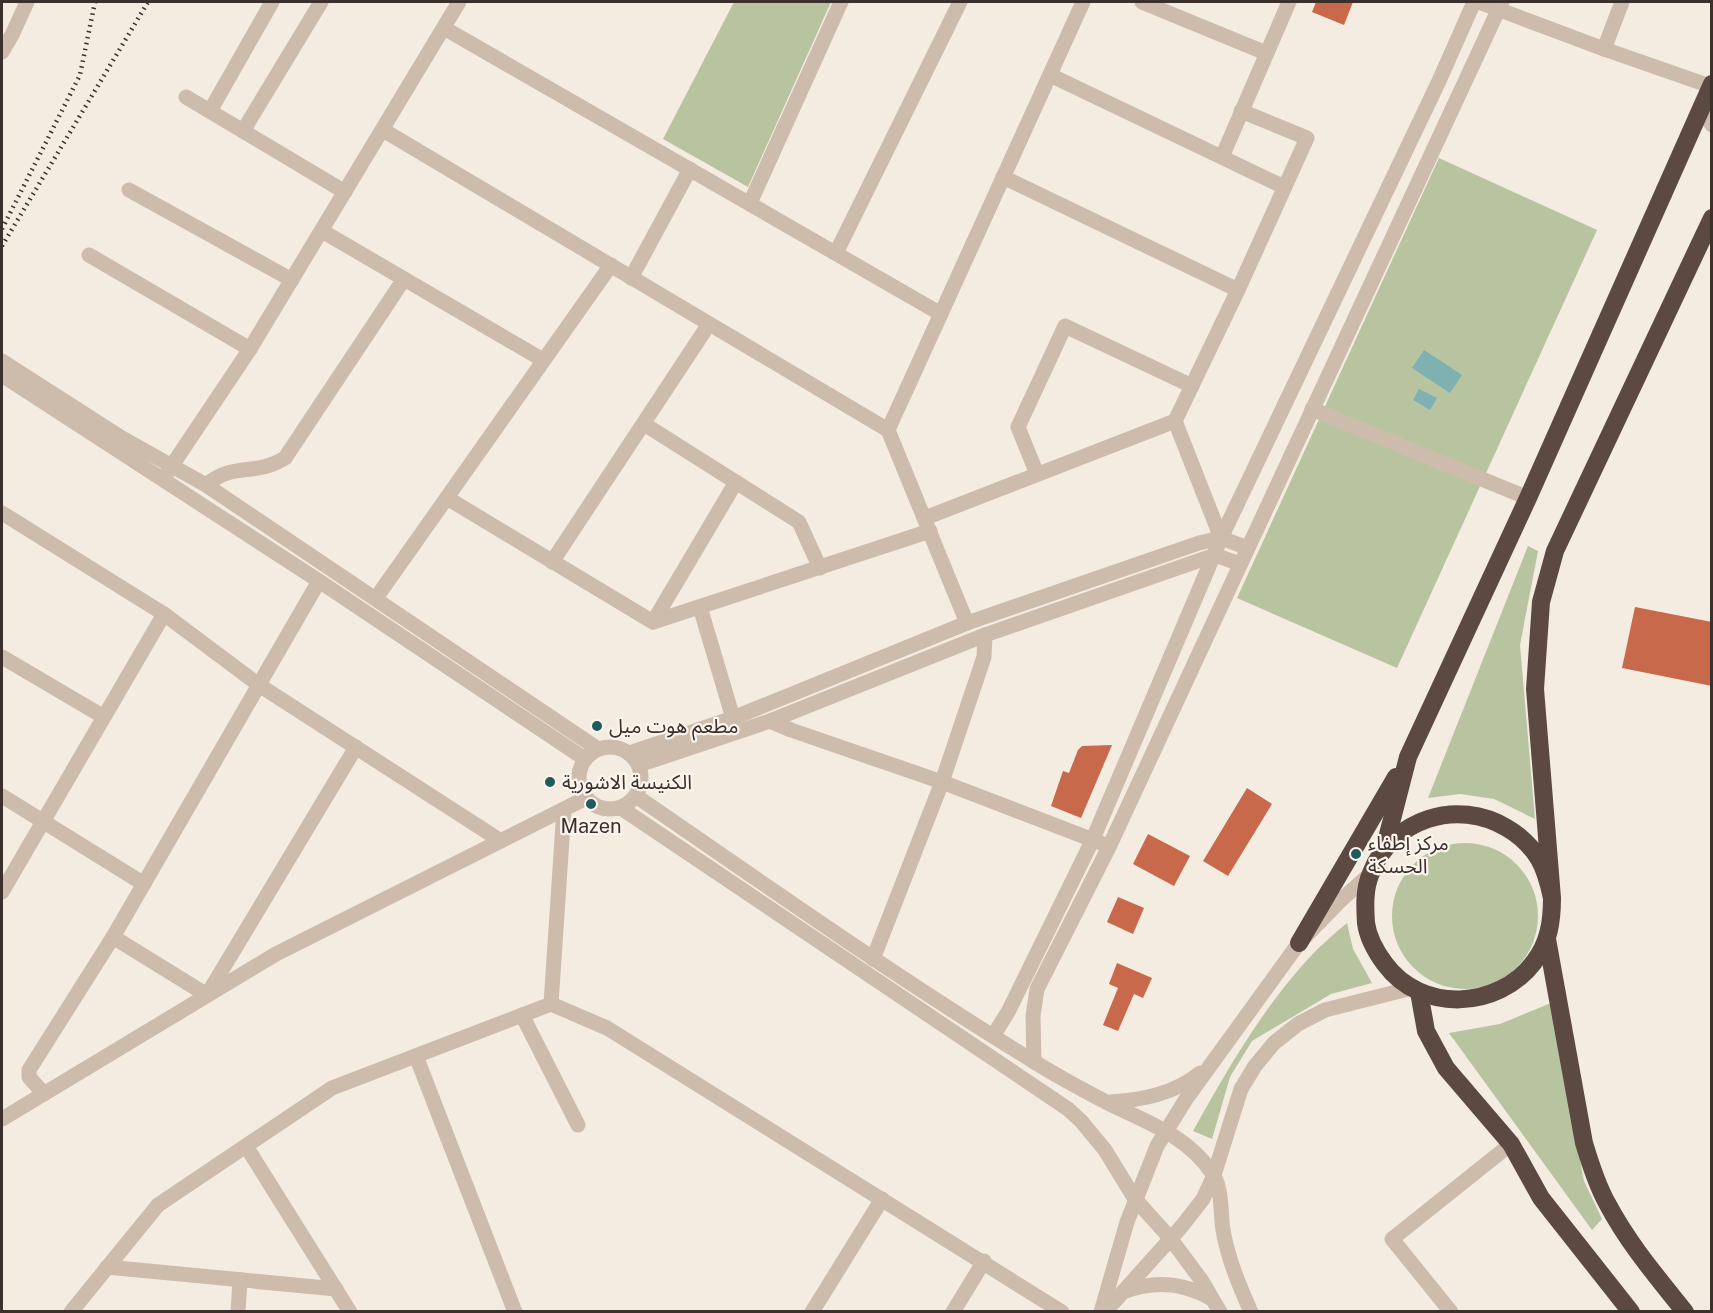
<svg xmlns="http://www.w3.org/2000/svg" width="1713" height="1313" font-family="'Public Sans','Noto Sans Arabic',sans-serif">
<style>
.green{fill:#b8c4a0}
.water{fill:#7fb0b2}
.building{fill:#c8694b}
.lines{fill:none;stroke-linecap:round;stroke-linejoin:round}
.minor{stroke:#cdbbac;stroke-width:15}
.highway{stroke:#5c4a42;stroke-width:18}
.rail{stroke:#3b302b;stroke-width:4.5;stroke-dasharray:1.5 4.5;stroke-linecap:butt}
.poi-dot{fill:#1f5a5e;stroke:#fbf5ee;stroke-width:2}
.labels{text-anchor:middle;stroke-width:4.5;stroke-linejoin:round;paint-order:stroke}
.poi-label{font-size:20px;fill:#3b302b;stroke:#fbf5ee;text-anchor:start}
</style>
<rect width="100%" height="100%" fill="#f4ebe1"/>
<g class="green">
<polygon points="734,2 831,2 748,187 663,139"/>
<polygon points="1439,158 1597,230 1397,668 1237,598"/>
<polygon points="1528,546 1538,551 1520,645 1535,819 1494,799 1460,794 1428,798"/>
<circle cx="1465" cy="916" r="73"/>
<path d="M 1347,923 L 1353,949 L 1372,983 L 1331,994 L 1252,1041 L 1230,1077 L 1212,1139 L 1193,1131 C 1227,1070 1262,1009 1309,958 C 1321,945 1334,934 1347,923 Z"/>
<polygon points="1551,1003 1584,1181 1602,1219 1592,1230 1449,1033 1500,1024"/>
</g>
<g class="water">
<polygon points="1424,350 1462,375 1450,393 1412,368"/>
<polygon points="1419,389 1437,398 1430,410 1413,400"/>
</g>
<g class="building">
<polygon points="1316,2 1353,2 1344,25 1312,12"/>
<polygon points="1635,607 1712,622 1712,686 1622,668"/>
<polygon points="1112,745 1081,818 1051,806 1063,771 1069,773 1078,750 1082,746"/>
<polygon points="1247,788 1272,804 1228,876 1203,861"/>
<polygon points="1148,834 1190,856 1174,886 1133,864"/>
<polygon points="1118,897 1144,908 1133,934 1107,922"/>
<polygon points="1117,963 1152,978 1143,998 1134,994 1118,1031 1103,1025 1118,988 1109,984"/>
</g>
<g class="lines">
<g class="minor">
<polyline points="1142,2 1266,53"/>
<polyline points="1479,2 1604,49 1710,86"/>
<polyline points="444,28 941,314"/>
<polyline points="1604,49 1622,2"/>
<polyline points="2,52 12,35 27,2"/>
<polyline points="1050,75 1284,187"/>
<polyline points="186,97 345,192"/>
<polyline points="1701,108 1712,125"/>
<polyline points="210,111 272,2"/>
<polyline points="383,130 888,430 967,623"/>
<polyline points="243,131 321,2"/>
<polyline points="1222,157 1289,2"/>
<polyline points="1003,177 1238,290"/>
<polyline points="129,190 292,280"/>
<polyline points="750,203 841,2"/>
<polyline points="322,231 543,360"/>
<polyline points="836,253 960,2"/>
<polyline points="89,255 250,349"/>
<polyline points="631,278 690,169"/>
<polyline points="2,361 122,438 206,485 598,749"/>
<polyline points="2,375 319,581 585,759"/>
<polyline points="1312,409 1528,498"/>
<polyline points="644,424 799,522 820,568"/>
<polyline points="888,430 1083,2"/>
<polyline points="167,473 250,349 459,2"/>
<polyline points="1037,474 1018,427 1065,326 1192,386"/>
<path d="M 206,485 C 235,461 255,477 285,458 L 404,279"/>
<polyline points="447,498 653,622 930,531"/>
<polyline points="2,513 164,614 259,685 501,841"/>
<polyline points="925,518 1175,421"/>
<polyline points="1221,538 1175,421 1238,290 1307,138 1241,111"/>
<polyline points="552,562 709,324"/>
<polyline points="376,598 611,265"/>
<polyline points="700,607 733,718"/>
<polyline points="653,622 736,482"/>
<polyline points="2,657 104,717"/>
<polyline points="770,721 791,730 942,782 1101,843"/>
<circle cx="610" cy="778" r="31"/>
<polyline points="629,753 733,718 967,623 1199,543 1221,538 1248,548"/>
<polyline points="639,765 770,721 985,635 1215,555 1240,564"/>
<polyline points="2,796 144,884"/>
<path d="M 636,796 C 767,886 897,978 1033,1061 C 1057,1076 1083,1090 1108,1103 C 1146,1122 1188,1136 1212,1173 C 1223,1189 1220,1212 1223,1230 C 1228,1259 1239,1285 1251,1312"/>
<polyline points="621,808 1068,1109 1081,1121 1105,1150 1135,1199 1170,1238 1202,1281 1220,1312"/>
<polyline points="2,892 164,614"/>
<polyline points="113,937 207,995 356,747"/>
<polyline points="873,959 942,782 984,657 985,635"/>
<polyline points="551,1004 607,1028 1062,1312"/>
<polyline points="522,1015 578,1125"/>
<polyline points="993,1036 1008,1012 1093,839 1221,538 1439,81 1474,2"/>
<polyline points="416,1056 515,1312"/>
<polyline points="1034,1062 1033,1016 1037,989 1109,847 1502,2"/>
<polyline points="44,1094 29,1077 29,1070 113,937 319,581"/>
<path d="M 1110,1102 C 1142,1100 1174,1094 1200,1073"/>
<polyline points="2,1119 276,954 586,798"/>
<polyline points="246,1146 350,1312"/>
<polyline points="107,1267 336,1289"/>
<path d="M 1123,1292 C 1154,1280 1183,1282 1212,1299"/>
<polyline points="71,1312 158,1205 332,1088 551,1004 564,809"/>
<polyline points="238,1312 240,1280"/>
<polyline points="812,1312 882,1199"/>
<polyline points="953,1312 984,1261"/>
<polyline points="1101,1312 1127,1222 1157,1146 1186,1099 1299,943 1340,901 1370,874"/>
<polyline points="1105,1312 1182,1226 1203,1199 1214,1175 1241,1089 1255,1066 1274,1043 1298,1024 1325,1010 1412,988"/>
<polyline points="1451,1312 1392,1239 1511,1144"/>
</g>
<g class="highway">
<polyline points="1384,850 1408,757 1528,498 1712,84"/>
<path d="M 1552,898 C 1549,884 1546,871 1539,859 C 1531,846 1519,835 1507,828 C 1457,798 1392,819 1371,873 C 1364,889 1365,907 1366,923 C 1368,938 1376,952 1385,964 C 1421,1013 1498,1010 1534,962 C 1549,943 1552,921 1552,898 L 1535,689 L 1541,602 L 1555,551 L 1712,218"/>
<path d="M 1547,939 L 1584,1143 C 1590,1163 1597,1185 1607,1203 C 1628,1243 1657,1277 1685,1312"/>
<polyline points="1299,943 1396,777"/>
<polyline points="1419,992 1426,1031 1446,1068 1511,1144 1541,1198 1631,1312"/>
</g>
<g class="rail">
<polyline points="2,229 80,75 95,2"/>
<polyline points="2,246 148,2"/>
</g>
</g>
<g class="poi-dot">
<circle cx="597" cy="726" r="6"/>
<circle cx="550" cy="782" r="6"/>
<circle cx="591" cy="804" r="6"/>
<circle cx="1356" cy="854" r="6"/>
</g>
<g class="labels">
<g class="poi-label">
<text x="609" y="733">مطعم هوت ميل</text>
<text x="562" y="789">الكنيسة الاشورية</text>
<text x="591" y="833" text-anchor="middle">Mazen</text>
<text x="1368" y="850">مركز إطفاء<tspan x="1368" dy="23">الحسكة</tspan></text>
</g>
</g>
<rect width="1713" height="1313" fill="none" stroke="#3b302b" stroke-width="6"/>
</svg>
